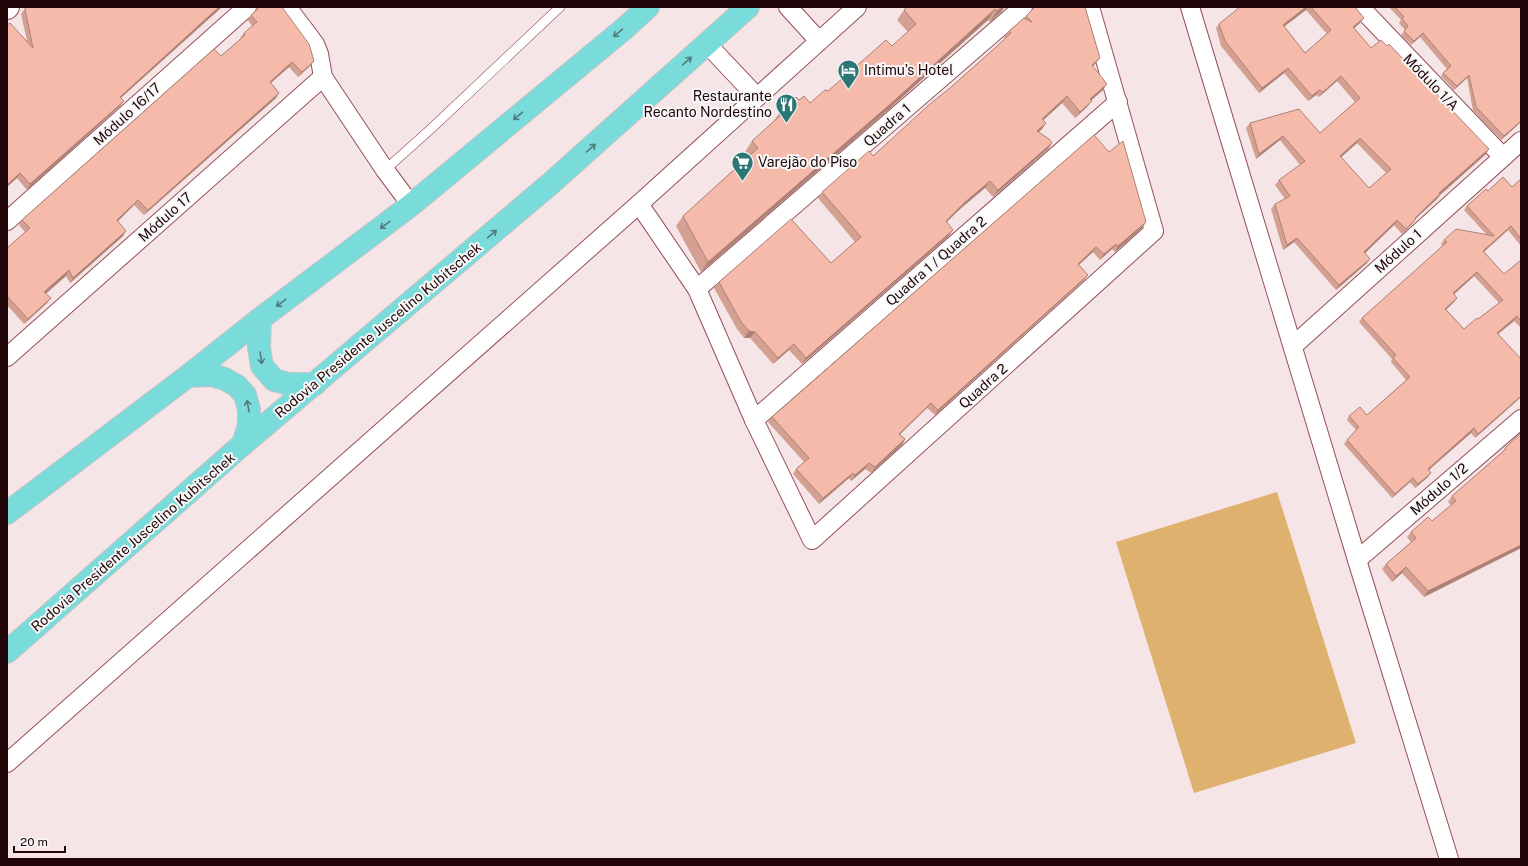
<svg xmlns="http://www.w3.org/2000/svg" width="1528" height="866" font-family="'Public Sans',sans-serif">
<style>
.pitch{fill:#dfb16e}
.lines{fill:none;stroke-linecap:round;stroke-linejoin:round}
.service-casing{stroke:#955057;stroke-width:10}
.minor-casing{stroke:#955057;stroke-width:20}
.tertiary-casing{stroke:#955057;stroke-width:24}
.trunk-casing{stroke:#c9c3c4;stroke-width:24}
.service{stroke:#fff;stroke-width:9}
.minor{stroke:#fff;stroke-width:18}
.tertiary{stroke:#fff;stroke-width:22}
.trunk{stroke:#7adbdb;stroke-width:22}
.wall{fill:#d4a092;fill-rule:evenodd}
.shaded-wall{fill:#ac8277}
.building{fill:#f6baaa;stroke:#ac8277;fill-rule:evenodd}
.oneway{stroke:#527b7c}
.labels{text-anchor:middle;stroke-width:4;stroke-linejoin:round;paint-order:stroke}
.poi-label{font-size:14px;fill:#200609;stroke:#f7f7f7;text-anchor:start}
.street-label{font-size:14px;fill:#200609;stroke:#f7f7f7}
</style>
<rect width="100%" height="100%" fill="#f6e5e6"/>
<polygon class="pitch" points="1277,492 1356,743 1194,793 1116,542"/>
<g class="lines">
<defs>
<polyline id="service" points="385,170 434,126 560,7"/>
<g id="minor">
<polyline points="287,7 315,44 319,54 323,77 385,170 411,205"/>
<polyline points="788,7 819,41"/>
<polyline points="1190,7 1357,560 1449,859"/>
<polyline points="1360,7 1503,157"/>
<polyline points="707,44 757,97"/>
<polyline points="639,204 697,289 754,420 812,540 1154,231 1090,7"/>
<polyline points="7,221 247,7"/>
<polyline points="697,289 1023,7"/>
<polyline points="1293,346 1521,141"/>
<polyline points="7,357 323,77"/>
<polyline points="754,420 1118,102"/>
<polyline points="1357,560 1521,419"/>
<polyline points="7,763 639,204 857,7"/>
</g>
<polyline id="tertiary" points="7,8 8,7"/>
<g id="trunk">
<polyline points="260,319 259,348 262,366 274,380 289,384 315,384"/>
<polyline points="188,376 212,375 225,379 237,386 245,395 249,409 249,425 243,444"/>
<polyline points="7,513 188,376 260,319 411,205 625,28 648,7"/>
<polyline points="7,652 243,444 550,184 748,7"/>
</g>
</defs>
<use href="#service" class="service-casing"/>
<use href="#minor" class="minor-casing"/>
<use href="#tertiary" class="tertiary-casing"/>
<use href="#trunk" class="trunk-casing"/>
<use href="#service" class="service"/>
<use href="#minor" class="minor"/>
<use href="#tertiary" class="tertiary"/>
<use href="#trunk" class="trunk"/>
</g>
<g class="wall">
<polygon points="26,7 222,7 121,98 124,101 120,106 27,190 17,178 7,187 7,25 27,41 21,14"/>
<polygon points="259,7 282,7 314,61 310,66 298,77 289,67 271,83 276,98 144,215 134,205 118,221 123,236 70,283 66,276 45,293 47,303 24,324 7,305 7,248 25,232 19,225 22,220 221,56 241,38 240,38 244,33 252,26 248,20 251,15 257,10"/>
<polygon points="907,7 1005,7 1001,12 990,22 988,20 888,110 701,272 676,226 683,216 749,156 745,152 752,141 773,122 780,112 799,100 810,103 892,46 908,32 897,20 904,10"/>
<polygon points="1033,7 1085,7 1100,58 1095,64 1093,66 1103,90 1091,100 1092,101 1087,107 1075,118 1062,103 1043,120 1046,123 1042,129 1039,132 1052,143 1048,149 993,197 985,188 960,209 947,222 949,236 802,364 789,350 773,364 750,338 744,338 737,329 714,288 719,282 831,263 855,242 818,198 822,192 873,156 1005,39 1004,37 1009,31 1024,18 1033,9"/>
<path d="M 1240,7 L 1355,7 L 1360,23 L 1354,28 L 1371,48 L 1486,154 L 1440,195 L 1437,199 L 1415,219 L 1416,219 L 1412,224 L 1402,234 L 1394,225 L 1365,253 L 1367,263 L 1336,290 L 1294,242 L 1283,250 L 1271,209 L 1275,204 L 1285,199 L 1275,185 L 1279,180 L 1300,165 L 1280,140 L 1256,159 L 1246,128 L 1250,123 L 1320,133 L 1355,102 L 1337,81 L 1319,97 L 1316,95 L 1308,101 L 1284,73 L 1259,93 L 1221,46 L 1216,28 L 1219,24 ZM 1306,10 L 1327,34 L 1305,53 L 1284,27 ZM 1357,143 L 1386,173 L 1369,188 L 1341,157 Z"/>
<polygon points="1389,7 1521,7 1521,122 1501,140 1473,111 1467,78 1454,90 1441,76 1443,73 1447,69 1420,37 1411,45 1401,35 1405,30 1399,23 1401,20"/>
<polygon points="1094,135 1146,222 1142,228 1115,252 1112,249 1100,260 1093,252 1079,265 1088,275 1084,280 935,415 927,408 900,434 905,439 902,445 871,473 865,469 851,481 849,478 819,504 793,474 796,469 804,462 768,422 772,417"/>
<path d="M 1521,179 L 1521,246 L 1508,230 L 1484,252 L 1504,274 L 1521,260 L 1521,328 L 1514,321 L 1498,334 L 1521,397 L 1475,438 L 1471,433 L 1429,470 L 1428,477 L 1415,488 L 1410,482 L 1392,498 L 1344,444 L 1347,440 L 1356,430 L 1347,420 L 1349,416 L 1367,415 L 1406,380 L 1391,362 L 1392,359 L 1359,322 L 1362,318 L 1443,246 L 1441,244 L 1444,240 L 1486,234 L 1464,210 L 1467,206 L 1488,191 L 1512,187 ZM 1474,276 L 1499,303 L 1464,329 L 1446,309 L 1454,302 L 1457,298 L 1454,294 Z"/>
<polygon points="1521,433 1521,548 1424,597 1402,573 1392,582 1382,569 1386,564 1411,542 1407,537 1411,532 1432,521 1451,505 1448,502 1452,496 1502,452 1505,448"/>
</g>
<g class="shaded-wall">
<polygon points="219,7 222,7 116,102 120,97"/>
<polygon points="1002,7 1005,7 1001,12 990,22 997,11"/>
<polygon points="1306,7 1307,7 1306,10 1279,30 1283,25"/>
<polygon points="995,9 988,20 888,110 701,272 708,262"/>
<polygon points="1364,18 1360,23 1350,32 1353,27"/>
<polygon points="1423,33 1420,37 1411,45 1414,41"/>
<polygon points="1100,58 1095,64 1087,71 1092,65"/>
<polygon points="314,61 310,66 298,77 302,72"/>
<polygon points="292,62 289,67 266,87 270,82"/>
<polygon points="1288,68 1284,73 1259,93 1262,88"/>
<polygon points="1469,75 1467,78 1454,90 1457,86"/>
<polygon points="1341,76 1337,81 1319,97 1323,92"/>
<polygon points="1107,84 1103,90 1086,105 1090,99"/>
<polygon points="1319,90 1316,95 1308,101 1312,96"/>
<polygon points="279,93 276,98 144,215 148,210"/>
<polygon points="1067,96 1062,103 1038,125 1042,119"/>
<polygon points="124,101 120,106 27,190 30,184"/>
<polygon points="1092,101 1087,107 1075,118 1080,112"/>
<polygon points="1521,121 1521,122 1501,140 1504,136"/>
<polygon points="1046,123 1042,129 1033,137 1037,131"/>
<polygon points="1283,136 1280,140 1256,159 1259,154"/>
<polygon points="1360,138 1357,143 1337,161 1340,156"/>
<polygon points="1052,143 1048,149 993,197 998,190"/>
<polygon points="1489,149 1486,154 1440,195 1437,199 1411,223 1415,218 1439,193"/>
<polygon points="20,173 17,178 7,187 7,185"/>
<polygon points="990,181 985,188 960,209 941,227 946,221 964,203"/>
<polygon points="138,200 134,205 114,225 117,220"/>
<polygon points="1416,219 1412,224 1402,234 1406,229"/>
<polygon points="1397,220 1394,225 1361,257 1364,252"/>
<polygon points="1146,222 1142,228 1115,252 1118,246"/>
<polygon points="1511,226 1508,230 1480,255 1483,251"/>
<polygon points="953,230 949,236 802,364 806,358"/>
<polygon points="126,231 123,236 70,283 73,278"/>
<polygon points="1297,238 1294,242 1283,250 1287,245"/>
<polygon points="1116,244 1112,249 1100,260 1104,254"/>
<polygon points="1096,247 1093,252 1074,269 1078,264"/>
<polygon points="1370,259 1367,263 1336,290 1339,285"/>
<polygon points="69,270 66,276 41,298 44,292"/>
<polygon points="1477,272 1474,276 1450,298 1453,293"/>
<polygon points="1088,275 1084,280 935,415 938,410"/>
<polygon points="51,298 47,303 24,324 28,319"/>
<polygon points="1457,298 1454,302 1443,313 1445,309"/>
<polygon points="1517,316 1514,321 1494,337 1497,333"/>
<polygon points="749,331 755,332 750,338 744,338"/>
<polygon points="794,344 789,350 773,364 778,358"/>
<polygon points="1521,396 1521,397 1475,438 1478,434"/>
<polygon points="931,403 927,408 895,439 899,434"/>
<polygon points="1474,428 1471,433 1425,473 1428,469"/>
<polygon points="905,439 902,445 871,473 875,467"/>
<polygon points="869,463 865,469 851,481 855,475"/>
<polygon points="853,473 849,478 819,504 823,498"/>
<polygon points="1431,473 1428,477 1415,488 1418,484"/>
<polygon points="1413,478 1410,482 1392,498 1395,494"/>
<polygon points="1521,545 1521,548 1424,597 1428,591"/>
<polygon points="1406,567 1402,573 1392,582 1396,576"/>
</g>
<g class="building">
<polygon points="26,7 219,7 120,97 124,101 30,184 20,173 7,185 7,25 10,23 33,48 25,9"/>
<polygon points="259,7 282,7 309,44 314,61 302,72 292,62 270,82 279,93 148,210 138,200 117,220 126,231 73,278 69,270 44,292 51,298 28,319 7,296 7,248 30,228 22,220 214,49 221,56 235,44 245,35 244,33 257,22 251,15 259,8"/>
<polygon points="907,7 1002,7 997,11 995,9 895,100 708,262 683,216 758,148 752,141 782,114 780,112 796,97 799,100 804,96 810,103 825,90 828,91 886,40 892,46 916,24 904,10"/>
<polygon points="1035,7 1085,7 1100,58 1092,65 1107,84 1090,99 1092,101 1080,112 1067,96 1042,119 1046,123 1037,131 1049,139 1052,143 998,190 990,181 964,203 946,221 953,230 806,358 794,344 778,358 755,332 749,331 741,322 719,282 791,219 831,263 861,237 822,192 869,151 873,156 930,104 950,88 996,47 1011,33 1009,31 1024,18 1032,22 1026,16"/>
<path d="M 1240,7 L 1306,7 L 1283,25 L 1305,53 L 1331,30 L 1311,7 L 1355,7 L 1364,18 L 1353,27 L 1371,48 L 1381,40 L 1387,46 L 1389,44 L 1489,149 L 1439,193 L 1440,194 L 1415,218 L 1416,219 L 1406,229 L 1397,220 L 1364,252 L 1370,259 L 1339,285 L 1297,238 L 1287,245 L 1275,204 L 1290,196 L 1279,180 L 1305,161 L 1283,136 L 1259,154 L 1250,123 L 1299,109 L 1320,133 L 1360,98 L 1341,76 L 1323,92 L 1319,90 L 1312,96 L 1288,68 L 1262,88 L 1225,41 L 1219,24 ZM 1360,138 L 1391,169 L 1369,188 L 1340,156 Z"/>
<polygon points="1395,7 1521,7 1521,121 1504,136 1476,107 1469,75 1457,86 1443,73 1451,66 1423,33 1414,41 1404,31 1408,26 1402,19 1404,17"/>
<polygon points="1094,135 1109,152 1123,141 1146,222 1118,246 1116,244 1104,254 1096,247 1078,264 1088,275 938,410 931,403 899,434 905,439 875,467 869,463 855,475 853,473 823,498 796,469 809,458 772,417"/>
<path d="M 1503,177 L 1512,187 L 1521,179 L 1521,239 L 1511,226 L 1483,251 L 1504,274 L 1521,260 L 1521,321 L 1517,316 L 1497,333 L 1521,359 L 1521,396 L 1478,434 L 1474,428 L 1428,469 L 1431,473 L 1418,484 L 1413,478 L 1395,494 L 1347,440 L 1359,427 L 1349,416 L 1360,407 L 1367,415 L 1410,377 L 1393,358 L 1396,355 L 1362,318 L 1447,242 L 1444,240 L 1456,229 L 1494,236 L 1467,206 L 1486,189 L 1488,191 ZM 1477,272 L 1503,300 L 1478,319 L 1477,318 L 1464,329 L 1445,309 L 1457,298 L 1453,293 Z"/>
<polygon points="1521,433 1521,545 1428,591 1406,567 1396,576 1386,564 1416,538 1411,532 1428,517 1432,521 1456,501 1452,496 1506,449 1505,448"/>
</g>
<defs><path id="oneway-shaft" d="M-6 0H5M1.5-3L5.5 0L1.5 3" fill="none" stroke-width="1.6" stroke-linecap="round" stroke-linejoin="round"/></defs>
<g class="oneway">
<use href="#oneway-shaft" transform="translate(618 33) rotate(140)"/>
<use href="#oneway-shaft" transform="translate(687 61) rotate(-42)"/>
<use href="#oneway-shaft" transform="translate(518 116) rotate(140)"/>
<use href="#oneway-shaft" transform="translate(591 148) rotate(-42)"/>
<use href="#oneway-shaft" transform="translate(385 225) rotate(143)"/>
<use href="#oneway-shaft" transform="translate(492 234) rotate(-40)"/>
<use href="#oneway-shaft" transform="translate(281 303) rotate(143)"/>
<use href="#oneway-shaft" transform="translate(261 358) rotate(81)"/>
<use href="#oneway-shaft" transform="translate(248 406) rotate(-101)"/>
</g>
<defs>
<symbol id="hotel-pin" viewBox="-11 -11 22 30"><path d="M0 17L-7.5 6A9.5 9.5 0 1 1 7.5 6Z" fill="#2c7676" stroke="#f7f7f7"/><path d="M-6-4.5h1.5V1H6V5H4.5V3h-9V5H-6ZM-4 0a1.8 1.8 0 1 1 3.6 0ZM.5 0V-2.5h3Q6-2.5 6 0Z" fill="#fff"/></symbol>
<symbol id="restaurant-pin" viewBox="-11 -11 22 30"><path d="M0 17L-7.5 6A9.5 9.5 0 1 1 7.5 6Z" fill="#2c7676" stroke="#f7f7f7"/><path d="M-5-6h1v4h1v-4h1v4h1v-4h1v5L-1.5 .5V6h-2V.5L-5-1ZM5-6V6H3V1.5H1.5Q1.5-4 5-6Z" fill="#fff"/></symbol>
<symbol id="supermarket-pin" viewBox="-11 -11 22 30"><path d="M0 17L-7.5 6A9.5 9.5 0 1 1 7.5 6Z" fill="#2c7676" stroke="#f7f7f7"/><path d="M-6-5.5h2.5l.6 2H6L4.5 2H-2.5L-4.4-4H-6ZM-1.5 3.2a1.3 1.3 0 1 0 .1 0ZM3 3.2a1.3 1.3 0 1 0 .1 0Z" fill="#fff"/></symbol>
</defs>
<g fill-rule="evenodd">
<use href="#hotel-pin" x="836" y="58" width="25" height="34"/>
<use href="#restaurant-pin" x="774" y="92" width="25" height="34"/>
<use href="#supermarket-pin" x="730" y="150" width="25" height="34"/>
</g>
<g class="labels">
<g class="poi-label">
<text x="864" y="75">Intimu's Hotel</text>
<text x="772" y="101" text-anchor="end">Restaurante<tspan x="772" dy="16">Recanto Nordestino</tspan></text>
<text x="758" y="167">Varejão do Piso</text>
</g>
<g class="street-label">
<text transform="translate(1431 82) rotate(46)" y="5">Módulo 1/A</text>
<text transform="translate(127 114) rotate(-42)" y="5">Módulo 16/17</text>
<text transform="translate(887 125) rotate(-41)" y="5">Quadra 1</text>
<text transform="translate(165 217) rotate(-42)" y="5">Módulo 17</text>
<text transform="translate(1398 251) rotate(-42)" y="5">Módulo 1</text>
<text transform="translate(936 261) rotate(-41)" y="5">Quadra 1 / Quadra 2</text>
<text transform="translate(378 330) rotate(-40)" y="5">Rodovia Presidente Juscelino Kubitschek</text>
<text transform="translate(983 386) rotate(-42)" y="5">Quadra 2</text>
<text transform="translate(1439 489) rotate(-41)" y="5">Módulo 1/2</text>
<text transform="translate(133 542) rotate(-41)" y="5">Rodovia Presidente Juscelino Kubitschek</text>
</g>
</g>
<rect width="1528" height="866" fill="none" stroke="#200609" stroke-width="16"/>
<path d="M14 846v6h51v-6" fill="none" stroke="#200609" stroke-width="2"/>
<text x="20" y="846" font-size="12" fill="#200609" stroke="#f7f7f7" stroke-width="3" paint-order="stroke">20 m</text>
</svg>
